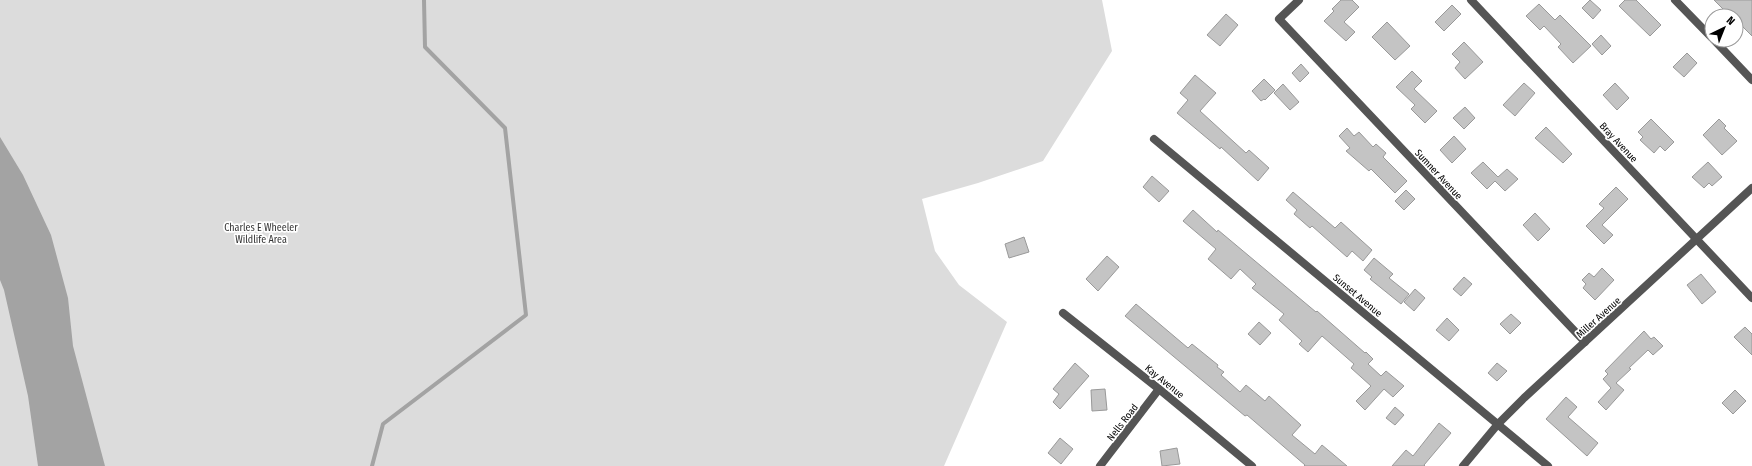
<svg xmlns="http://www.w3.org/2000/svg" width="1752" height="466" font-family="'Fira Sans Condensed',sans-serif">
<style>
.green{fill:#dcdcdc}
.water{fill:#a3a3a3}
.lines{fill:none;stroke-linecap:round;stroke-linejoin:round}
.stream{stroke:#a3a3a3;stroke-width:4}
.building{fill:#c4c4c4;stroke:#999}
.street{stroke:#555;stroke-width:8}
.labels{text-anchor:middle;stroke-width:3.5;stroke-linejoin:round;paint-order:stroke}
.street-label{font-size:10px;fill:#000;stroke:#fff}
.park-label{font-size:10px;fill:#333;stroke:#fff}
</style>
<rect width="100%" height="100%" fill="#fff"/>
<polygon class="green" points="0,0 1102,0 1112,51 1043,161 978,183 922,199 935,251 959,285 1007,322 944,466 0,466"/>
<polygon class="water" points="0,137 23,175 51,235 68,298 73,346 105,466 38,466 28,396 4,290 0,280"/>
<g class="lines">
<polyline class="stream" points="372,466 383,424 526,315 505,128 425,47 424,0"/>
</g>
<g class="building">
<polygon points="1341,0 1352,0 1359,7 1344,22 1355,32 1346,41 1324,21 1334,11 1332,9"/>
<polygon points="1590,0 1601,10 1593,19 1582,8"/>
<polygon points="1625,0 1636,0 1661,25 1650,36 1619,6"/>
<polygon points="1714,0 1752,0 1752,36 1736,20 1736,16 1730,14 1729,15"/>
<polygon points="1539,4 1555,20 1560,15 1591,46 1573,63 1558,47 1561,44 1544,26 1540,30 1526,16"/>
<polygon points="1452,5 1461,14 1444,31 1435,22"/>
<polygon points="1226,14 1238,25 1220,46 1207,35"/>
<polygon points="1387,22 1410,46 1395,60 1372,37"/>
<polygon points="1601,35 1611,46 1602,55 1592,44"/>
<polygon points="1464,42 1483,62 1465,79 1455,68 1460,62 1452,54"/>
<polygon points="1687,53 1697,63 1684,77 1673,67"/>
<polygon points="1301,64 1309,73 1300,82 1292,73"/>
<polygon points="1412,71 1422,81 1414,89 1437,111 1425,123 1411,109 1415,105 1396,87"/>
<polygon points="1195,75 1216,93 1200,111 1246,153 1249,150 1269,168 1258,181 1221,147 1220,149 1177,113 1188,100 1180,93"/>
<polygon points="1264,79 1275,90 1265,100 1264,99 1261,101 1252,91"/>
<polygon points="1524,83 1535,93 1515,116 1503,105"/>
<polygon points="1615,83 1629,98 1617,110 1603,95"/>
<polygon points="1283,84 1299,102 1290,110 1274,93"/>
<polygon points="1465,107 1475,118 1464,129 1453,118"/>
<polygon points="1651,119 1674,142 1665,151 1660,146 1654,153 1640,140 1643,137 1638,132"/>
<polygon points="1719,119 1726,126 1724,128 1737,141 1722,155 1703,135"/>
<polygon points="1546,127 1572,154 1563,163 1535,138"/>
<polygon points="1347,128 1354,136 1359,132 1373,147 1376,144 1386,153 1383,157 1407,181 1395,193 1371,169 1369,171 1346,151 1350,148 1339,136"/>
<polygon points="1454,136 1466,149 1452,163 1440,150"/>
<polygon points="1483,162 1498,177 1507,169 1518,179 1505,191 1495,181 1487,189 1471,173"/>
<polygon points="1708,162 1722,177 1712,186 1709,183 1704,188 1692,177"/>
<polygon points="1152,176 1169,191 1159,202 1143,187"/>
<polygon points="1616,187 1628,199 1602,225 1613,235 1604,244 1586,226 1604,208 1599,204"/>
<polygon points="1406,190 1415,199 1404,210 1395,201"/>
<polygon points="1293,192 1335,228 1341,222 1372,250 1363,261 1352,251 1347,257 1312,226 1310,228 1294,214 1297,210 1286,200"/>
<polygon points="1193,210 1217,232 1218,230 1316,312 1317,311 1365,353 1366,352 1373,359 1368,364 1381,376 1386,371 1404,386 1393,397 1384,389 1365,410 1356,401 1371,386 1351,368 1354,364 1322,336 1308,352 1299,344 1302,341 1279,320 1284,314 1252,288 1256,284 1240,269 1231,279 1208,259 1216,249 1183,221"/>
<polygon points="1535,213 1550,229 1538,241 1523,225"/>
<polygon points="1024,237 1029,252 1009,258 1005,244"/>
<polygon points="1107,256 1119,267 1098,291 1086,279"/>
<polygon points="1374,258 1393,274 1389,278 1409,294 1401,304 1370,279 1372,277 1364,270"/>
<polygon points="1602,268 1614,280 1595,300 1583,288 1586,284 1582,280 1589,273 1594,277"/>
<polygon points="1701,274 1716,292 1702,304 1687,285"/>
<polygon points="1464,277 1472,284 1461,296 1453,289"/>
<polygon points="1415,289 1425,298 1414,311 1404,302"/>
<polygon points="1136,304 1188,348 1192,344 1218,365 1217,367 1224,372 1221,375 1240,392 1246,385 1265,401 1269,396 1301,425 1292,435 1315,454 1322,445 1347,466 1304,466 1305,465 1247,415 1245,416 1125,316"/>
<polygon points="1511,314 1521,323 1510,334 1500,324"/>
<polygon points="1447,318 1459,330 1449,341 1436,330"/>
<polygon points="1259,322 1271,333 1260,345 1248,334"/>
<polygon points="1745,327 1752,334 1752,355 1734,337"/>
<polygon points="1644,331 1651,339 1654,337 1663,346 1653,355 1648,350 1629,368 1631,369 1616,383 1624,390 1606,410 1598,402 1611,388 1603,379 1608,374 1605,371"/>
<polygon points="1075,363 1089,376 1060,409 1053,402 1059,394 1053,389"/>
<polygon points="1497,363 1507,371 1497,381 1488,373"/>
<polygon points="1105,389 1107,410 1092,411 1091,390"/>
<polygon points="1735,390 1746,401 1733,414 1722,403"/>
<polygon points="1566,397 1577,407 1568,417 1598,443 1587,456 1546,419"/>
<polygon points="1395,407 1404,415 1395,425 1386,418"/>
<polygon points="1439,423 1451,433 1424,465 1425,466 1392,466 1406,450 1413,456"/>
<polygon points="1060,438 1073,449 1061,464 1048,453"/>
<polygon points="1177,448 1180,464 1162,466 1160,451"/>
</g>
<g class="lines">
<g class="street">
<polyline points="1299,0 1279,19 1585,342"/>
<polyline points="1471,0 1752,298"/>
<polyline points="1675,0 1712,38"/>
<polyline points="1714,40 1752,80"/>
<polyline points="1154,139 1548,466"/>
<polyline points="1063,313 1159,389 1252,466"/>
<polyline points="1100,466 1159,389"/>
<polyline points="1463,466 1498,424 1524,398 1752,188"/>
</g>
</g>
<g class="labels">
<g class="street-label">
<text transform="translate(1619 142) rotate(47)" y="4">Bray Avenue</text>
<text transform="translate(1439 174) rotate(47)" y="4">Sumner Avenue</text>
<text transform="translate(1358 295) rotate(40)" y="4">Sunset Avenue</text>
<text transform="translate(1598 317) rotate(-42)" y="4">Miller Avenue</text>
<text transform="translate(1165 381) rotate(39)" y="4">Kay Avenue</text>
<text transform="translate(1122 422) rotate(-52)" y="4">Nells Road</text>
</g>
<g class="park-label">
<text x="261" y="231">Charles E Wheeler<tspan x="261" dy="12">Wildlife Area</tspan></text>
</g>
</g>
<g transform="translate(1724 28) rotate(43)"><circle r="19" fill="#ffffff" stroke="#999999"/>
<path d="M0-3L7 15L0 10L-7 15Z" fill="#000000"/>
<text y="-6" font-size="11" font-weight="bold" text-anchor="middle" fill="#000000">N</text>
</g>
</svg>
